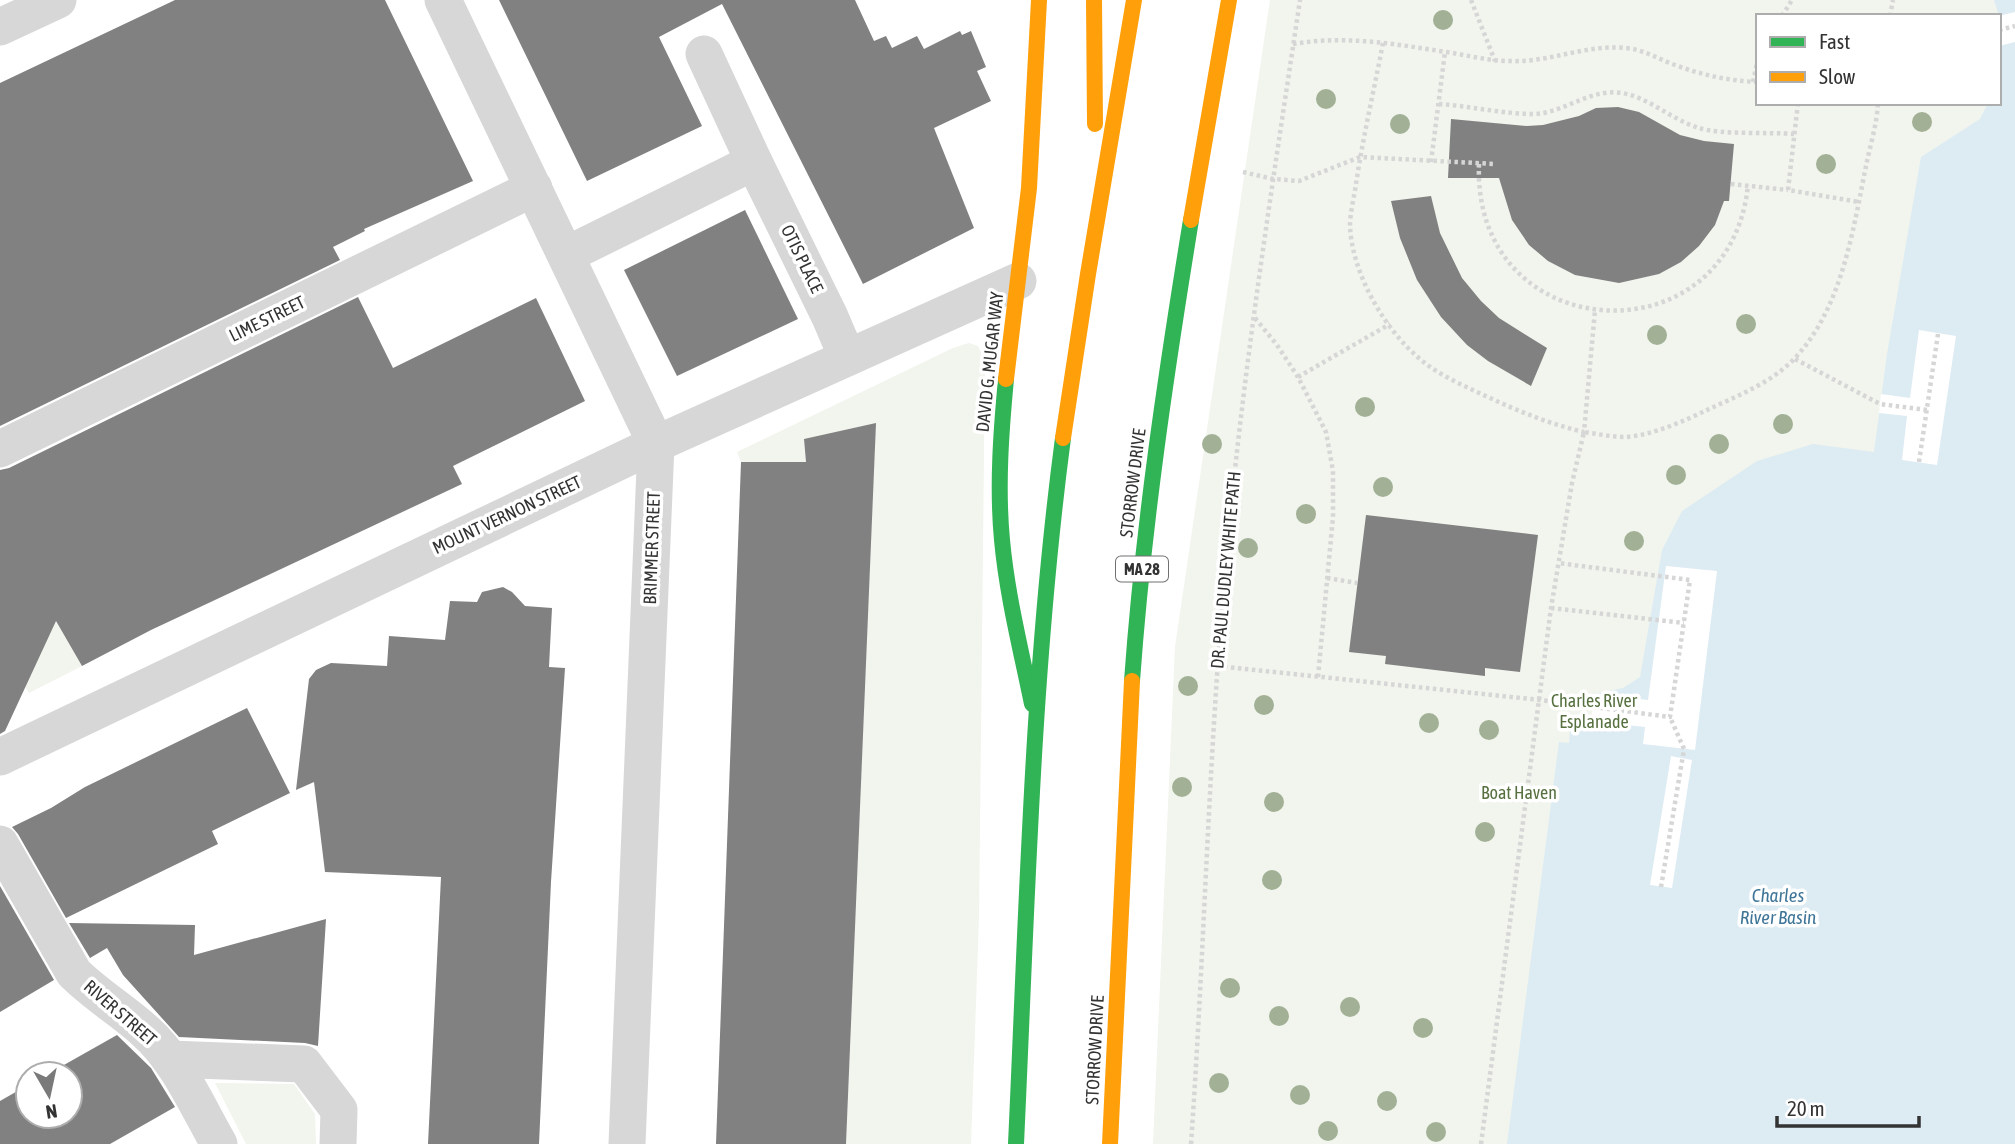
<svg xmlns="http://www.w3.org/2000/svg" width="2015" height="1144" font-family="'Asap Condensed',sans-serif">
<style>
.green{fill:#f1f5ed;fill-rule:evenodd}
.water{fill:#ddebf3}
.pier{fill:#fff}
.building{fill:#818181}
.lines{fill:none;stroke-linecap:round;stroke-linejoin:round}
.path{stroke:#d6d6d6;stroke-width:4.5;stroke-dasharray:3.5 3.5;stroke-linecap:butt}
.street{stroke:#d7d7d7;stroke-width:37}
.fast{stroke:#30b455;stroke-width:16}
.slow{stroke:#ff9f0a;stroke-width:16}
.tree{fill:#a2b095}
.labels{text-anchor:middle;stroke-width:7;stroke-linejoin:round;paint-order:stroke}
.shield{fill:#fff;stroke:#707070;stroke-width:2}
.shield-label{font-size:16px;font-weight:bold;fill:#333}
.street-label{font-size:18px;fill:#333;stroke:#fff}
.park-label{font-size:18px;fill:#56703f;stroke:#fff}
.water-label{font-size:19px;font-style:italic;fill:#3f7597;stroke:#fff}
</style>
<rect width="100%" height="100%" fill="#fff"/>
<g class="green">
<path d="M 1270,0 L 2015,0 L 2015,1144 L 1153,1144 L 1175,647 ZM 1758,16 L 1999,16 L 1999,103 L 1758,103 Z"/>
<polygon points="969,343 978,346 985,361 979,917 971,1144 846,1144 875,438 804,440 806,462 741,462 737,452 953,348"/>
<polygon points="48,608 82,666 29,693 25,687"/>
<polygon points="215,1083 294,1084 315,1114 316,1144 246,1144"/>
</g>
<polygon class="water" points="1994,0 2015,0 2015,1144 1507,1144 1559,742 1569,743 1570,729 1590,731 1594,694 1623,688 1640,677 1662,550 1682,511 1757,461 1813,444 1874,452 1887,354 1921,157 1980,119 1988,103 1999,103 1999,16"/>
<g class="pier">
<polygon points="2015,12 2015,42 1999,46 1999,16"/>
<polygon points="1919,330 1956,336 1937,465 1902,460 1907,416 1879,413 1881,394 1910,398"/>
<polygon points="1666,566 1717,571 1695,750 1643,744 1645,727 1591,721 1594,694 1648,700"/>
<polygon points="1671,756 1692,760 1672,888 1650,885"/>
</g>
<g class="building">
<polygon points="175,0 385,0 473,181 364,229 365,231 333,247 340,260 0,426 0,83"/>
<polygon points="499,0 855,0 874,41 886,36 892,48 917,36 924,49 960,31 962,35 971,31 986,67 977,71 991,101 934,128 974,228 863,284 722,4 659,37 702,126 587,181"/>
<polygon points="1618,107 1639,112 1680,135 1704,141 1734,144 1729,201 1724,201 1715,225 1699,246 1681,262 1659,274 1619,283 1575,275 1548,261 1529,245 1512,220 1499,178 1448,178 1451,119 1527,126 1543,125 1579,116 1596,108"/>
<polygon points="1431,196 1440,233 1462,278 1481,301 1499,318 1547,348 1531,386 1488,361 1467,345 1441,317 1417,280 1400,238 1391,201"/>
<polygon points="745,210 798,319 677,376 624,270"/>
<polygon points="358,297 393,368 536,298 585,401 453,466 462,484 151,630 82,666 56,621 5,731 0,734 0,470 9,468"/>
<polygon points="876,423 846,1144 716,1144 741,462 806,462 804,439"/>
<polygon points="1366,515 1538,535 1520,672 1485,668 1485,676 1385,664 1386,656 1349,652"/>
<polygon points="503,587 512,592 525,606 552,608 549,667 565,668 551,882 539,1144 428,1144 441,877 325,872 314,782 296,790 309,679 316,670 331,663 387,666 389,636 445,640 450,601 477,602 482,592"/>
<polygon points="247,708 290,793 212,831 218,844 66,918 18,834 12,827 51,808 85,787"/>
<polygon points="0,886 54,980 0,1012"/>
<polygon points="326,919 318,1046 305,1043 179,1037 123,975 107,948 90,958 69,923 195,925 194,955"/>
<polygon points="117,1035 151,1068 175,1107 110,1144 0,1144 0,1101 28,1085 28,1116 70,1116 70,1074 48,1074"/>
</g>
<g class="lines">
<g class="path">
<polyline points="1471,0 1495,61"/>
<polyline points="1782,16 1792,0"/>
<polyline points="1890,16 1893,0"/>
<polyline points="1999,30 2015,26"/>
<path d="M 1383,43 C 1374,90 1363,137 1356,184 C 1354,198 1350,213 1350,226 C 1352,273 1384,329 1420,359 C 1436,373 1456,382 1475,391 C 1511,408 1545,423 1584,432 L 1595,310"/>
<path d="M 1293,44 C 1345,35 1395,44 1446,52 C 1467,55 1488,61 1509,61 C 1549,63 1586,44 1625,48 C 1643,49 1658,59 1675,65 C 1702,75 1729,81 1758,82"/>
<polyline points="1753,82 1758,59"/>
<polyline points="1798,103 1788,190 1859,202"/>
<path d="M 1439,104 C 1470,106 1503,114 1534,114 C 1565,113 1589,88 1622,93 C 1650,98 1672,120 1699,128 C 1722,135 1768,132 1794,134"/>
<polyline points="1431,162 1445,52"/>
<path d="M 1479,164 C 1472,348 1730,363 1748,185"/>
<polyline points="1243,172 1273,179 1299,181 1360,157 1495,164"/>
<polyline points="1731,184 1788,190"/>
<polyline points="1255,318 1277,345 1298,377"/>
<polyline points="1795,359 1880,404 1927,410"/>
<polyline points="1919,462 1938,334"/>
<polyline points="1327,578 1357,583"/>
<polyline points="1551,608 1684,623"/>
<polyline points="1217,666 1540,700 1670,717 1690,580 1558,563"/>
<polyline points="1318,677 1333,517 1333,471 1326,432 1298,377 1390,324"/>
<polyline points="1661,887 1684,749 1670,717"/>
<path d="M 1191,1144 C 1204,958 1208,771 1224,584 C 1240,389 1271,194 1300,0"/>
<path d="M 1481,1144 L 1551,608 L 1572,483 L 1584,432 C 1598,434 1612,437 1626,437 C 1653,435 1684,421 1707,410 C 1737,396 1771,383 1794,359 C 1842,309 1853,230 1866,166 C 1870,146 1877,124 1878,103"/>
</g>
<g class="street">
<polyline points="443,0 656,444 627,1144"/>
<polyline points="0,27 58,0"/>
<polyline points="704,54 754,162 830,317 847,357"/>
<polyline points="566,255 754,162"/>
<polyline points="0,449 534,188"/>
<polyline points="0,757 656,444 1018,281"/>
<path d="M 0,844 L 74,973 C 96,995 122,1010 145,1031 C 178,1060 197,1106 219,1144"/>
<polyline points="170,1059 304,1064 339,1110 338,1144"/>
</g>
<g class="fast">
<path d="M 1006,379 C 1001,432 997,487 1002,540 C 1007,595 1021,650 1032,704"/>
<path d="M 1132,681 C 1143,527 1166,373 1191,220"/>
<path d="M 1016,1144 C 1027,908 1032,672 1063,438"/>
</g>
<g class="slow">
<polyline points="1094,0 1095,124"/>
<polyline points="1191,220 1229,0"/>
<polyline points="1006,379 1029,188 1039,0"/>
<polyline points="1063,438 1088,274 1134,0"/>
<polyline points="1110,1144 1132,681"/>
</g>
</g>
<g class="tree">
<circle cx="1443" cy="20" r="10"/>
<circle cx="1326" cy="99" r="10"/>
<circle cx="1922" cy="122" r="10"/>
<circle cx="1400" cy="124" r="10"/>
<circle cx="1826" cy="164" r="10"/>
<circle cx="1746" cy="324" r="10"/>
<circle cx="1657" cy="335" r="10"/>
<circle cx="1365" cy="407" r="10"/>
<circle cx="1783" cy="424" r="10"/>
<circle cx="1212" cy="444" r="10"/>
<circle cx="1719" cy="444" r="10"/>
<circle cx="1676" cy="475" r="10"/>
<circle cx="1383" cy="487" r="10"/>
<circle cx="1306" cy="514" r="10"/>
<circle cx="1634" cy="541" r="10"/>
<circle cx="1248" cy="548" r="10"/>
<circle cx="1188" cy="686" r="10"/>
<circle cx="1264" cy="705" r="10"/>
<circle cx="1429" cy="723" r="10"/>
<circle cx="1489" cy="730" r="10"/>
<circle cx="1182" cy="787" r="10"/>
<circle cx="1274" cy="802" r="10"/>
<circle cx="1485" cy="832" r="10"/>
<circle cx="1272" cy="880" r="10"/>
<circle cx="1230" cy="988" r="10"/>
<circle cx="1350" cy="1007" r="10"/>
<circle cx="1279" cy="1016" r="10"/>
<circle cx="1423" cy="1028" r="10"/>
<circle cx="1219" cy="1083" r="10"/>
<circle cx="1300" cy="1095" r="10"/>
<circle cx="1387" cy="1101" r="10"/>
<circle cx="1328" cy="1131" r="10"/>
<circle cx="1436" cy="1132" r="10"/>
</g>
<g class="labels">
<rect class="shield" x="1116" y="556.5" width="52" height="25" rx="5"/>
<g class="shield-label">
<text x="1142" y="575">MA 28</text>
</g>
<g class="street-label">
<text transform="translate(802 259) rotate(64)" y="6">OTIS PLACE</text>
<text transform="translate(267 319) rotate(-26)" y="6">LIME STREET</text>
<text transform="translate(990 362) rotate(-84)" y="6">DAVID G. MUGAR WAY</text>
<text transform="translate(1133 483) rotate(-83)" y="6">STORROW DRIVE</text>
<text transform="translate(507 515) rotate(-25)" y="6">MOUNT VERNON STREET</text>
<text transform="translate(652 548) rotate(-88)" y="6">BRIMMER STREET</text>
<text transform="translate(1226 570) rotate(-85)" y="6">DR. PAUL DUDLEY WHITE PATH</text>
<text transform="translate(120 1013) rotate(41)" y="6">RIVER STREET</text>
<text transform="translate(1095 1050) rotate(-87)" y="6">STORROW DRIVE</text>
</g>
<g class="park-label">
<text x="1594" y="707">Charles River<tspan x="1594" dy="21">Esplanade</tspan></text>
<text x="1519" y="799">Boat Haven</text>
</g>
<g class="water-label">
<text x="1778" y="902">Charles<tspan x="1778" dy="22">River Basin</tspan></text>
</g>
</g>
<rect x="1756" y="14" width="245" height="91" fill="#ffffff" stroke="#adadad" stroke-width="2"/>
<rect x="1770" y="37" width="35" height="10" fill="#30b455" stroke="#adadad" stroke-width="2"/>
<text x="1819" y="49" font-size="21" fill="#333333">Fast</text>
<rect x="1770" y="72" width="35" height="10" fill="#ff9f0a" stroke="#adadad" stroke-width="2"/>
<text x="1819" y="84" font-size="21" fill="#333333">Slow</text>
<g transform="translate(49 1095) rotate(171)"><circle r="33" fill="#ffffff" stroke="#adadad" stroke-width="2"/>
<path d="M0-5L12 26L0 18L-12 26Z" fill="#7a7a7a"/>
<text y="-10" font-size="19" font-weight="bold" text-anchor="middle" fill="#333333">N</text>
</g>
<path d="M1777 1116v10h142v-10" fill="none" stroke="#333333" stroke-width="3.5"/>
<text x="1787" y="1116" font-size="21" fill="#333333" stroke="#ffffff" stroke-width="5" paint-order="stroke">20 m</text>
</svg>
